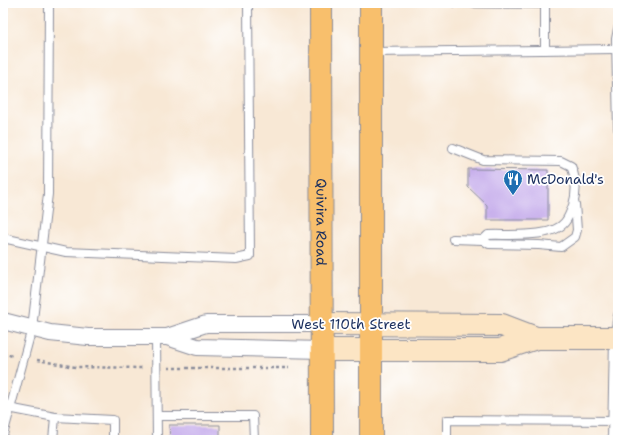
<svg xmlns="http://www.w3.org/2000/svg" width="621" height="443" font-family="'Shantell Sans',sans-serif">
<style>
.building{fill:#c2a8ea}
.lines{fill:none;stroke-linecap:round;stroke-linejoin:round}
.lane-casing{stroke:#8a8c9a;stroke-width:10}
.street-casing{stroke:#8a8c9a;stroke-width:18}
.secondary-casing{stroke:#8a8c9a;stroke-width:24}
.primary-casing{stroke:#8a8c9a;stroke-width:24}
.path{stroke:#8a8c9a;stroke-width:2.5;stroke-dasharray:3 3;stroke-linecap:butt}
.lane{stroke:#fff;stroke-width:8}
.street{stroke:#fff;stroke-width:16}
.secondary{stroke:#fce5c4;stroke-width:22}
.primary{stroke:#f8bf6c;stroke-width:22}
.labels{text-anchor:middle;stroke-width:3.5;stroke-linejoin:round;paint-order:stroke}
.poi-label{font-size:14px;fill:#1b2f5e;stroke:#fff;text-anchor:start}
.street-label{font-size:14px;fill:#1b2f5e;stroke:#fff}
</style>
<rect width="100%" height="100%" fill="#fff"/>
<filter id="ink" filterUnits="userSpaceOnUse"><feTurbulence type="fractalNoise" baseFrequency=".025" numOctaves="2"/><feDisplacementMap in="SourceGraphic" scale="8" xChannelSelector="R" yChannelSelector="G"/><feConvolveMatrix kernelMatrix="1 2 1 2 8 2 1 2 1" color-interpolation-filters="sRGB"/></filter>
<filter id="wash" filterUnits="userSpaceOnUse"><feTurbulence type="fractalNoise" baseFrequency=".012" numOctaves="4" result="noise"/><feDisplacementMap in="SourceGraphic" scale="16" xChannelSelector="R" yChannelSelector="G"/><feGaussianBlur stdDeviation="0.9" result="paint"/><feColorMatrix in="noise" values="0 0 0 0 0 0 0 0 0 0 0 0 0 0 0 0 0 1.4 0 .05"/><feComposite in="paint" operator="in"/></filter>
<g filter="url(#wash)">
<rect width="100%" height="100%" fill="#f8e8d5"/>
<g id="blocks">
<g class="building">
<polygon points="468,169 548,170 548,220 487,220 487,205 468,187"/>
<polygon points="169,425 220,425 220,440 170,440"/>
</g>
</g>
</g>
<g filter="url(#ink)">
<use href="#blocks" fill-opacity="0" stroke="#8a8c9a" stroke-width="1"/>
<g class="lines">
<defs>
<g id="lane">
<polyline points="456,3 545,4"/>
<polyline points="545,3 545,50"/>
<polyline points="618,29 616,39 618,129"/>
<polyline points="372,52 616,49"/>
<path d="M 453,148 L 483,160 L 561,161 L 571,166 C 576,178 577,192 573,205 C 571,211 569,217 565,222 C 552,239 508,234 488,235 L 483,240 L 453,239"/>
<polyline points="3,238 66,252 236,259 250,256 248,3"/>
<polyline points="483,240 489,244 539,245 561,247 575,237 577,230 575,204"/>
<polyline points="156,337 157,440"/>
<polyline points="3,407 55,417"/>
<polyline points="157,416 253,416 254,440"/>
<polyline points="3,435 32,328 48,194 49,3"/>
<polyline points="53,440 55,417 113,420 113,440"/>
<polyline points="447,440 447,420 618,421"/>
<polyline points="612,440 614,338 618,315"/>
</g>
<g id="street">
<polyline points="3,321 50,333 88,337 167,337 206,324 322,324"/>
<polyline points="167,337 197,347 322,350"/>
</g>
<g id="secondary">
<polyline points="322,324 502,325 536,338"/>
<polyline points="322,350 500,350 536,338 618,338"/>
</g>
<g id="primary">
<path id="s1" d="M 321,3 L 322,440"/>
<polyline points="371,3 371,440"/>
</g>
</defs>
<use href="#lane" class="lane-casing"/>
<use href="#street" class="street-casing"/>
<use href="#secondary" class="secondary-casing"/>
<use href="#primary" class="primary-casing"/>
<g class="path">
<polyline points="3,353 12,356"/>
<polyline points="37,360 75,367 143,368"/>
<polyline points="168,368 289,368"/>
</g>
<use href="#lane" class="lane"/>
<use href="#street" class="street"/>
<use href="#secondary" class="secondary"/>
<use href="#primary" class="primary"/>
</g>
</g>
<defs>
<symbol id="restaurant-pin" viewBox="-11 -11 22 30"><path d="M0 17L-7.5 6A9.5 9.5 0 1 1 7.5 6Z" fill="#1f6fb2" stroke="#fff"/><path d="M-5-6h1v4h1v-4h1v4h1v-4h1v5L-1.5 .5V6h-2V.5L-5-1ZM5-6V6H3V1.5H1.5Q1.5-4 5-6Z" fill="#fff"/></symbol>
</defs>
<g fill-rule="evenodd">
<use href="#restaurant-pin" x="502" y="168" width="22" height="30"/>
</g>
<g class="labels">
<g class="poi-label">
<text x="527" y="184">McDonald's</text>
</g>
<g class="street-label">
<text dy="5" stroke="none"><textPath href="#s1" startOffset="219">Quivira Road</textPath></text>
<text x="351" y="329">West 110th Street</text>
</g>
</g>
<rect width="621" height="443" fill="none" stroke="#fff" stroke-width="16"/>
</svg>
